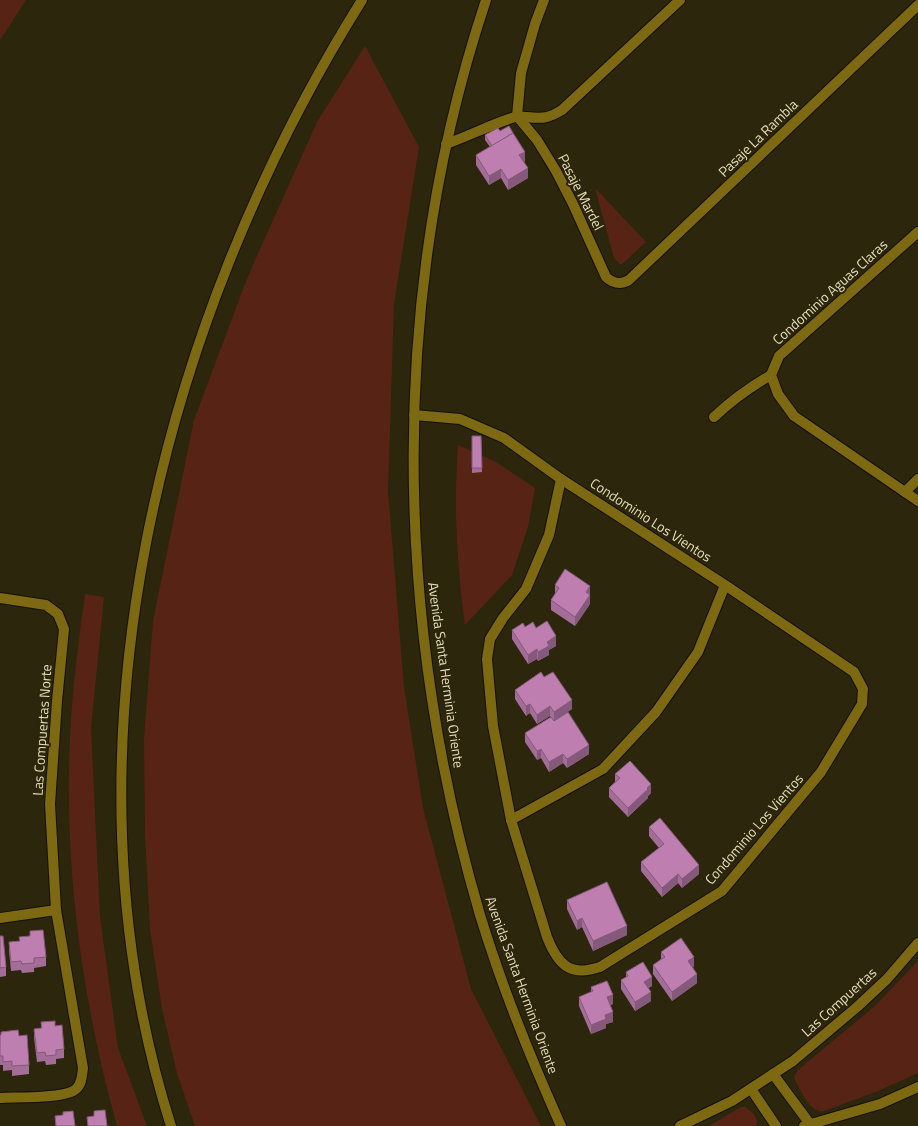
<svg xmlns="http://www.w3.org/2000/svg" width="918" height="1126" font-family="'Titillium Web',sans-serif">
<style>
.green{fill:#572315}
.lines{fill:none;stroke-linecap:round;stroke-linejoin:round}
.minor-casing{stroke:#150f00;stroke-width:12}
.minor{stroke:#7c6912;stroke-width:10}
.wall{fill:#a36d97}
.shaded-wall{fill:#85597b}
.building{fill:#be7fb0;stroke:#85597b}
.labels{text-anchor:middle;stroke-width:4;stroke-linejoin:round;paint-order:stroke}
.street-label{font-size:14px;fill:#e8dfb9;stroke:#2c260d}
</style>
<rect width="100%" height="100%" fill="#2c260d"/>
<g class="green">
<polygon points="0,0 26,0 0,40"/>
<polygon points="365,46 419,147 394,304 388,491 404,687 423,808 471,989 541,1126 195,1126 177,1073 162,1009 150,929 145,834 144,738 153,621 194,420 248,276 317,122"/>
<polygon points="595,188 646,242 621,265 614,258"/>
<path d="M 458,445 L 496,462 L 535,488 L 528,527 L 512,575 L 465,625 C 461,596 458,567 457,538 C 455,507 456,476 458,445 Z"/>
<path d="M 85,594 L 104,597 L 91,728 L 100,917 L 118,1048 L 147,1126 L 117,1126 C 79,990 61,846 72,705 C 75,667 80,631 85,594 Z"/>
<path d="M 918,961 L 918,1073 L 878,1091 L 824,1111 C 810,1113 802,1092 796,1082 L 794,1077 L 798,1070 L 875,1006 Z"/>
<polygon points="741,1107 745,1107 754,1114 757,1121 756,1126 709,1126"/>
</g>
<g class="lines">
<defs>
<g id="minor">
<path d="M 486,0 C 388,294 393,618 480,915 C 502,987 530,1057 561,1126"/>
<path d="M 517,116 L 537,140 L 556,171 L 573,204 L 606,277 C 614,284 621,285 629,280 L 918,5"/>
<polyline points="517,116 521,73 535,24 544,0"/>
<path d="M 446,144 C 469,136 492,124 515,117 C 519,116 523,117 527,117 C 543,119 549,118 562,110 L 680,0"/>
<polyline points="918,232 779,356 771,375 778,394 794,416 918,501"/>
<path d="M 414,415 L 460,419 L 504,438 L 561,479 L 725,585 L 854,672 L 863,689 L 862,704 L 821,772 L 722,891 L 600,967 C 570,977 558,965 547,937 L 511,820 L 603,769 L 656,712 L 698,652 L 725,585"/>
<path d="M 714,417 C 732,400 750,387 771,375"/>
<polyline points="905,492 918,479"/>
<path d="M 0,598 L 46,605 L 58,614 L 64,629 L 57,701 L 50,804 L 56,910 L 83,1068 C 82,1075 82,1084 76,1089 C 66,1099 16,1097 0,1098"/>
<polyline points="511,820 493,726 487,659 490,639 503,618 526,589 549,535 561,479"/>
<polyline points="0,918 56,910"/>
<polyline points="773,1074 810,1124"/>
<polyline points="751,1089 776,1126"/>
<path d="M 171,1126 C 52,753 159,324 362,0"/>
<polyline points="680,1126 732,1101 793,1061 857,1007 887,979 918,943"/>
<polyline points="804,1126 880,1104 918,1087"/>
</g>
</defs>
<use href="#minor" class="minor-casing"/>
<use href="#minor" class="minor"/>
</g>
<g class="wall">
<polygon points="500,131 525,161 524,162 528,178 508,190 501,178 489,185 476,165 476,155 490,147 485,140 485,135"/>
<polygon points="472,436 481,436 482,472 472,473"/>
<polygon points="555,585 590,586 590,604 575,626 551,610 551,600 555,594"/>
<polygon points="525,627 536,628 556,646 549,650 549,655 538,661 537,659 528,664 512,639 512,630"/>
<polygon points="544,677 572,709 557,719 589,754 567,768 563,763 549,772 541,758 537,760 525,742 525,733 554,721 550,716 537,724 530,713 526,716 515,699 515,690"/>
<polygon points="615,774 651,793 648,796 648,798 628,817 609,797 609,788 615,782"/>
<polygon points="649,827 699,874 682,888 678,883 662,897 641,871 641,862 659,848 649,836"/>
<polygon points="567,900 627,935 593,951 582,927 577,930 567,909"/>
<polygon points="0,936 6,967 6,976 0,977"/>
<polygon points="9,942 46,957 46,966 34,968 34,972 22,973 21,970 11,971 9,951"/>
<polygon points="661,952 694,966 693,968 697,983 672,1001 653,974 653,965 661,959"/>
<polygon points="626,972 652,986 648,988 651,1001 635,1011 621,989 621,980 626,977"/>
<polygon points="591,987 613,1004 610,1005 613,1022 606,1024 606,1028 591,1034 579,1006 579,997 591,992"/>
<polygon points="41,1022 55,1026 64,1049 64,1058 56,1059 56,1064 46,1065 45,1061 37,1062 34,1038 34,1029 41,1028"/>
<polygon points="0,1035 19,1036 29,1065 29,1074 12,1076 12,1070 3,1071 3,1065 0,1065"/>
</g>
<g class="shaded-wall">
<polygon points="525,152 525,161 519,165 519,155"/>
<polygon points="528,168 528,178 508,190 508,180"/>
<polygon points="501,169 501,178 489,185 489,176"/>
<polygon points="590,586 590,604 575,626 575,617 586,592"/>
<polygon points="556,636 556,646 549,650 549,655 538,661 538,652 547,642"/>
<polygon points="537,649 537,659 528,664 528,655"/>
<polygon points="572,700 572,709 554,721 554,712"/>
<polygon points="530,704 530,713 526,716 526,706"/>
<polygon points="550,706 550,716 537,724 537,715"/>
<polygon points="589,745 589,754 567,768 567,759"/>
<polygon points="541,749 541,758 537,760 537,751"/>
<polygon points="563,754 563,763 549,772 549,762"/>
<polygon points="651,784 651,793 648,796 648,798 628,817 628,808"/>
<polygon points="699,865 699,874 682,888 682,879"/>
<polygon points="678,874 678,883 662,897 662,888"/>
<polygon points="582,918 582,927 577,930 577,921"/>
<polygon points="627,926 627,935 593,951 593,941"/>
<polygon points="694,957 694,966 688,971 688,961"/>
<polygon points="697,974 697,983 672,1001 672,992"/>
<polygon points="652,977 652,986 644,991 644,982"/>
<polygon points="651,992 651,1001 635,1011 635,1002"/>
<polygon points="613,995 613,1004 607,1007 607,997"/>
<polygon points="613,1012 613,1022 606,1024 606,1028 591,1034 591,1025 605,1015"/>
</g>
<g class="building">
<polygon points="509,126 513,133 492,146 485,135 498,128 500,131"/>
<polygon points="513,133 525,152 519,155 528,168 508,180 501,169 489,176 476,155"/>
<polygon points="472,436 481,436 482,468 472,468"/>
<polygon points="565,569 590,586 586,592 590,595 575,617 551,600 559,588 555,585"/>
<polygon points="547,621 556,636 547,642 549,646 538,652 537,649 528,655 512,630 523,623 525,627 533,622 536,628"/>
<polygon points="541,672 544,677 553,672 572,700 554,712 550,706 537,715 530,704 526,706 515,690"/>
<polygon points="568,712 589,745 567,759 563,754 549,762 541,749 537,751 525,733 551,717 554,721"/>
<polygon points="630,761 651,784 647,788 648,789 628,808 609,788 620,778 615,774"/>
<polygon points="660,818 699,865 682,879 678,874 662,888 641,862 664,844 649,827"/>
<polygon points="607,882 627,926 593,941 582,918 577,921 567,900"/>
<polygon points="43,930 46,957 34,958 34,963 22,964 21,961 11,962 9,942 20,941 19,937 30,936 30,931"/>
<polygon points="0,936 3,936 6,967 0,968"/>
<polygon points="681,938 694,957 688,961 697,974 672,992 653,965 665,957 661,952"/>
<polygon points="643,962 652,977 644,982 651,992 635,1002 621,980 628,976 626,972"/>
<polygon points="607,981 613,995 607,997 613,1012 605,1015 606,1019 591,1025 579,997 593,991 591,987"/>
<polygon points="55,1021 55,1026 62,1025 64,1049 56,1050 56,1055 46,1056 45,1052 37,1053 34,1029 42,1028 41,1022"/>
<polygon points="18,1030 19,1036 27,1035 29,1065 12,1066 12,1061 3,1062 3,1056 0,1056 0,1035 1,1035 1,1032"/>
<polygon points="105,1110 107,1126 88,1126 87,1117 94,1116 94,1111"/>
<polygon points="73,1111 75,1126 56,1126 55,1116 63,1115 63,1112"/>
</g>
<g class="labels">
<g class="street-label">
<text transform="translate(758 138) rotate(-44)" y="5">Pasaje La Rambla</text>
<text transform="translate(581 192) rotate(63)" y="5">Pasaje Mardel</text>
<text transform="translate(830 292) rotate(-42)" y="5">Condominio Aguas Claras</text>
<text transform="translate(651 520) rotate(33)" y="5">Condominio Los Vientos</text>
<text transform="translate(446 675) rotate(82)" y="5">Avenida Santa Herminia Oriente</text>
<text transform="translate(42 730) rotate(-86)" y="5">Las Compuertas Norte</text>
<text transform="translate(754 829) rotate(-49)" y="5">Condominio Los Vientos</text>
<text transform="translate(522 985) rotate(70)" y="5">Avenida Santa Herminia Oriente</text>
<text transform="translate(839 1002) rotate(-42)" y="5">Las Compuertas</text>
</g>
</g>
</svg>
